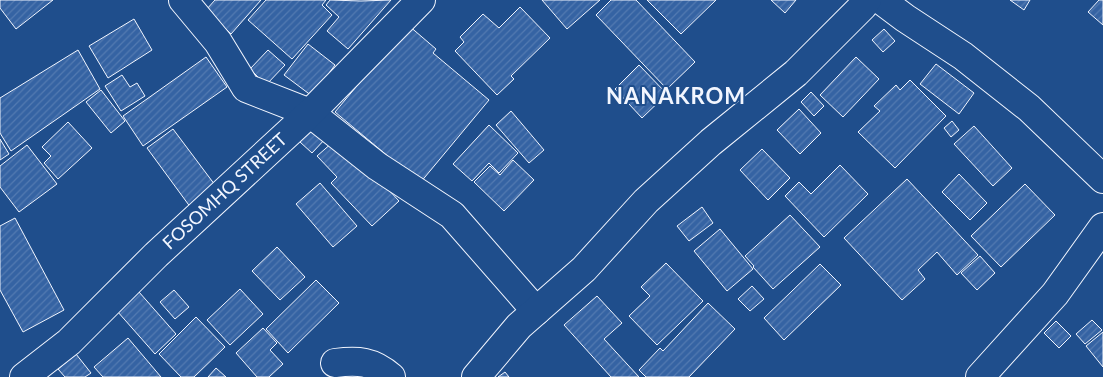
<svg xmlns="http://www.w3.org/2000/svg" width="1103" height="377" font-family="Lato,sans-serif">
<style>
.building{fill:url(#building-hatch);stroke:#f2f6ff}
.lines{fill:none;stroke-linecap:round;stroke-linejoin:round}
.minor-casing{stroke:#f2f6ff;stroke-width:30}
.minor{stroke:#1f4e8c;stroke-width:28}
.labels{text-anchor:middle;stroke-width:4;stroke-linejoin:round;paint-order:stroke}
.street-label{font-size:18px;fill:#f2f6ff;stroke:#1f4e8c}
.district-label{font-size:22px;font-weight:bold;letter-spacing:1px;fill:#f2f6ff;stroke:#1f4e8c}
</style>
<defs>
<pattern id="building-hatch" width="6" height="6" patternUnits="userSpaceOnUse" patternTransform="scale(1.25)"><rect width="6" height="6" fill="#3563a3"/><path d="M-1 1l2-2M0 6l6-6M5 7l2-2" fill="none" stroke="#537ab1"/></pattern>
</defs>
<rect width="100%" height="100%" fill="#1f4e8c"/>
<g class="building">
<polygon points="0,0 53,0 16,29 0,8"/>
<polygon points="215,0 261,0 231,34 206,10"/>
<polygon points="266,0 326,0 322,5 332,15 292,59 248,20"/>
<polygon points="330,0 361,1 391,0 348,49 327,31 339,17 326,5"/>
<polygon points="542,0 600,0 567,29"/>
<polygon points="611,0 636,0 695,62 667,89 596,15"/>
<polygon points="647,0 716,0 681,34"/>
<polygon points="771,0 796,0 785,13"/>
<polygon points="1010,0 1030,0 1024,10"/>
<polygon points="1099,0 1103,0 1103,25 1088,12"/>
<polygon points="520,7 550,38 511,76 514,79 497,95 455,51 464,42 460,37 483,14 499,28"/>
<polygon points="134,19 152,50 108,78 89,46"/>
<polygon points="408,25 436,49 433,53 489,100 420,183 335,112"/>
<polygon points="884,29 895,41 883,52 872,40"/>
<polygon points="308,44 335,65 312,96 284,75"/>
<polygon points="78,50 100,89 11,151 0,133 0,98"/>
<polygon points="268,50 285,65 266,85 250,69"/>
<polygon points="206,57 227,87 143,146 123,116"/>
<polygon points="856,57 879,79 843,117 820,95"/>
<polygon points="936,64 974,93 959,114 920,84"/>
<polygon points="639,65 667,94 642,118 615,89"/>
<polygon points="122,75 130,87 137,83 145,96 121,111 105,86"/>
<polygon points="910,80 946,116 895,168 858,132 880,111 874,106 896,85 900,90"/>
<polygon points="101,90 125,121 111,133 86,102"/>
<polygon points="811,92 824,106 814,116 801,102"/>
<polygon points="799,109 821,133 800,154 777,130"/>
<polygon points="511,111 544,150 529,163 496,125"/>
<polygon points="952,121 959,130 951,137 944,128"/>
<polygon points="68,122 92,148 58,179 44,163 51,156 42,147"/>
<polygon points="489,125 518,153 499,173 489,163 472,181 453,164"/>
<polygon points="313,126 326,138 312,153 300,142"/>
<polygon points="974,126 1012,168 993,186 954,144"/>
<polygon points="173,129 218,189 191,208 147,148"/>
<polygon points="0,139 9,154 0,160"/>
<polygon points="333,142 361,160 399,201 372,226 331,183 337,177 317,156"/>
<polygon points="27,145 57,184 19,212 0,187 0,166"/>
<polygon points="762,149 790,178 768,200 740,170"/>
<polygon points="513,160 534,180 504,211 474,182 490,166 500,175"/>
<polygon points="840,165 868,194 824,237 785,196 799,182 811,194"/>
<polygon points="959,174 987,203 970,220 942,192"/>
<polygon points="907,179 978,255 957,275 937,252 918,270 925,279 902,300 844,238"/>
<polygon points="320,183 357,226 333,247 296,204"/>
<polygon points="1025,184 1055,215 1001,267 971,236"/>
<polygon points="702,207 713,223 689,241 677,226"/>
<polygon points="790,215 820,247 773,289 753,267 754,266 745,256"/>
<polygon points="15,218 64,310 23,332 0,290 0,226"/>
<polygon points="720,229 753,269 727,291 694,251"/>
<polygon points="277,247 305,277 280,300 252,271"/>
<polygon points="980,256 995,273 977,290 961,273"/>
<polygon points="666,263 703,301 657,345 629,316 650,296 641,287"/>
<polygon points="820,264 841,285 784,340 764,318"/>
<polygon points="316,280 339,303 288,353 266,329"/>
<polygon points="752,286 764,299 750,311 738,299"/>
<polygon points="240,289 263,314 230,345 207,320"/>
<polygon points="174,290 189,307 175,319 160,302"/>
<polygon points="139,292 176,334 155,354 117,311"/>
<polygon points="597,296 622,323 604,339 639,377 611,377 564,325"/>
<polygon points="708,303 735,329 689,377 646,377 639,370 660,348 663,351"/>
<polygon points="196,317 225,347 194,377 181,377 159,354"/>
<polygon points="1092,320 1102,330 1085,344 1076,334"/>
<polygon points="1056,321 1071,336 1059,348 1044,333"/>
<polygon points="263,328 277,343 270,350 283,364 269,377 257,377 236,353"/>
<polygon points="1103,332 1103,367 1086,346"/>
<polygon points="128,338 161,377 103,377 94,367"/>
<polygon points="76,354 91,373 85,377 65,377 58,369"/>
<polygon points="216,368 226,377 208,377"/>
<polygon points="505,372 509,377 498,377"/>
</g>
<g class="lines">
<defs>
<g id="minor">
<polyline points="183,0 218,42 246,88 310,113 377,166 452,215 536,311"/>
<polyline points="881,0 905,18 963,56 1029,108 1103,179"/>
<path d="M 335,363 C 358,360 373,361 391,377"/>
<path id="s1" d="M 24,377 L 69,342 L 156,255 L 310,113 L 421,0"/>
<polyline points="476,377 519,326 584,269 646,201 711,142 796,73 863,6 867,0"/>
<polyline points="980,377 1055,294 1103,227"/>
</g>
</defs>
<use href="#minor" class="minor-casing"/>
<use href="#minor" class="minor"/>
</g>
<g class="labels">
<g class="street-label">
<text dy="6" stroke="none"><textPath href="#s1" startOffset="274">FOSOMHQ STREET</textPath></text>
</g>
<g class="district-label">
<text x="676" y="104">NANAKROM</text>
</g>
</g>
</svg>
